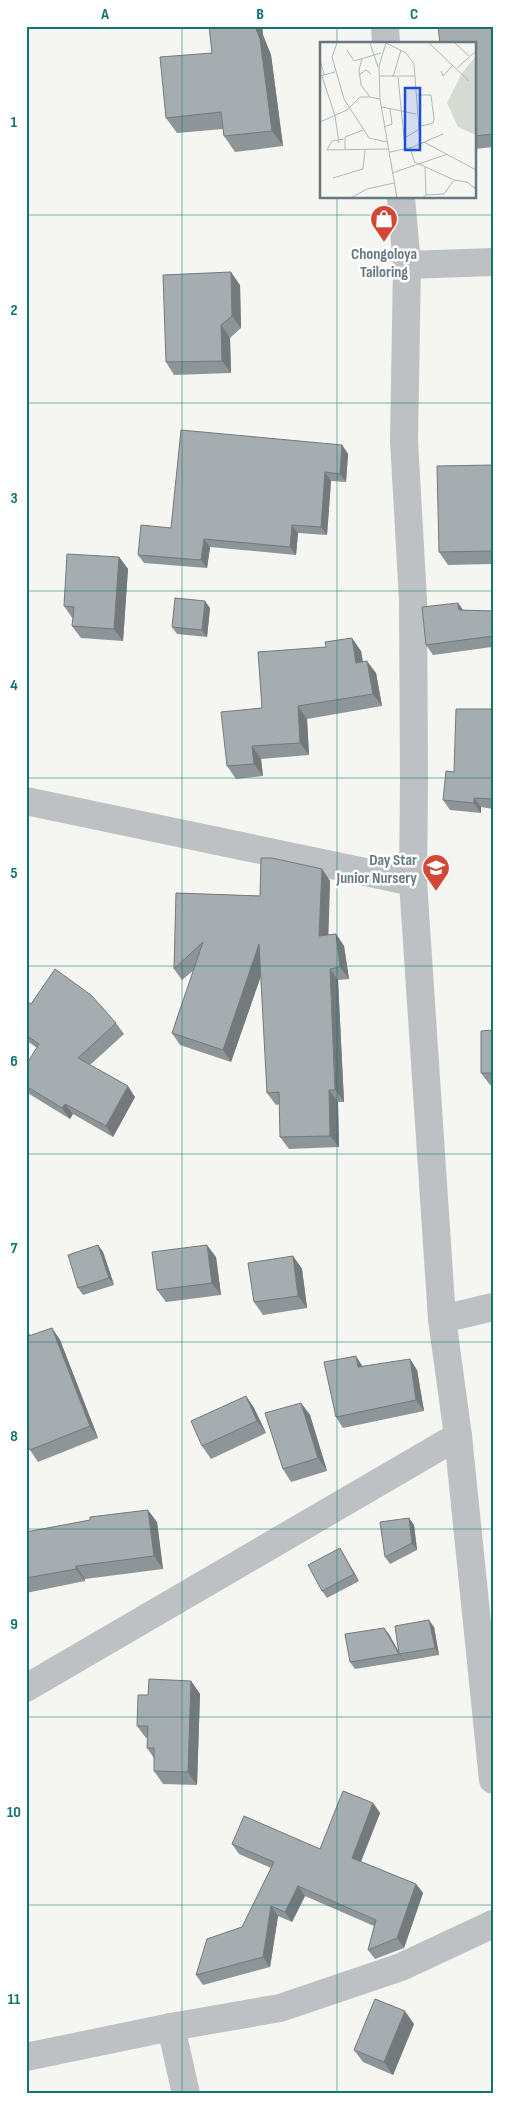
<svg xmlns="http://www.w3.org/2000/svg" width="519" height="2120" font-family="'Sofia Sans Condensed',sans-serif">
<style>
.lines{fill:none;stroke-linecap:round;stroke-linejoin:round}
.minor{stroke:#bdc1c4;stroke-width:28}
.wall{fill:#8e9598}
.shaded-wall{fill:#74797c}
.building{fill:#a5adb1;stroke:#74797c}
.grid{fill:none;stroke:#0f766e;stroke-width:1;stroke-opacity:0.55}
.labels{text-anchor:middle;stroke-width:5;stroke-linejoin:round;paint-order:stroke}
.poi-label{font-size:16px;font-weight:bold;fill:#677880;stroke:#fff}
.inset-road{fill:none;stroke:#afb8ba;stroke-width:1}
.view{fill:#1d4ed8;fill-opacity:0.15;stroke:#1d4ed8;stroke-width:2.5}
.inset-edge{fill:none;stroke:#677880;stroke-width:2.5}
.neatline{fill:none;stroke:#0f766e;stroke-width:2}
.grid-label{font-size:16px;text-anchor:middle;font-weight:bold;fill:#0f766e}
</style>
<rect width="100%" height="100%" fill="#f5f5f2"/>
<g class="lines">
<g class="minor">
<polyline points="385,26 386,44"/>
<polyline points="401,198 407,265 404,441 413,600 414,781 413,882 442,1319 458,1436 493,1780"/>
<polyline points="407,265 493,262"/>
<polyline points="26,801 413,882"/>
<polyline points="442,1319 493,1307"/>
<polyline points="26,1688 458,1436"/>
<polyline points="171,2027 186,2094"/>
<polyline points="26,2057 171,2027 280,2008 401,1967 493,1924"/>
</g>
</g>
<g class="wall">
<polygon points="209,26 262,26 263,35 271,55 283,146 235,152 224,136 223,129 177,133 166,118 212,53"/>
<polygon points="493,26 493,147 475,149 475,44"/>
<polygon points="240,285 241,328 230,338 231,373 174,375 166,362"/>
<polygon points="342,445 348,454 346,482 331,481 327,535 298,533 296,555 210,547 207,568 144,563 138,555 171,528"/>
<polygon points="493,465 493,564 448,565 439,552"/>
<polygon points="119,557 128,569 123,641 81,638 72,626 73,619 64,606"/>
<polygon points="458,603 463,610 493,611 493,809 481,807 481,813 450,810 443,800 454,772 492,709 492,647 433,655 426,645"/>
<polygon points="210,608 207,637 177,634 172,627"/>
<polygon points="361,651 363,662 376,673 382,706 307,719 309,755 261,759 263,776 236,779 227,766 262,708"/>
<polygon points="322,869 330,881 328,935 336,934 344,946 349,979 338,980 344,1102 338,1102 339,1147 289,1149 280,1137 280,1104 276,1105 267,1093 261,975 231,1062 180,1045 172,1033 194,970 182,980 174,969 176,893 260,896"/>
<polygon points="26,1001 31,1004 116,1023 124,1034 90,1065 135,1097 113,1137 73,1114 70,1119 26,1092 26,1065 37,1048 26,1040"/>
<polygon points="493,1030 493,1085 490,1085 481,1073"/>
<polygon points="98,1245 103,1252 114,1285 83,1295 78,1288"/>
<polygon points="293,1256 302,1269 307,1308 263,1315 254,1302"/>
<polygon points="216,1257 221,1295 166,1302 157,1290"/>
<polygon points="52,1328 60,1340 98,1438 38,1462 30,1450 29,1333 30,1336"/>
<polygon points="410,1359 417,1370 424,1411 343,1428 336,1417"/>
<polygon points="246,1396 254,1408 266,1433 211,1459 202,1446"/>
<polygon points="301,1403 310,1415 327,1471 291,1482 283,1469"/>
<polygon points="409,1518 414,1525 417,1550 390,1564 385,1557"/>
<polygon points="157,1522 163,1569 85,1579 85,1581 26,1593 26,1532"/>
<polygon points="340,1548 344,1555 359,1581 327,1598 322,1591"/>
<polygon points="434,1627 439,1655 404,1661 402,1658 404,1661 355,1669 350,1662 384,1628 399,1652"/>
<polygon points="191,1681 200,1694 197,1785 163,1784 154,1771 154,1758 147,1748 148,1738 146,1738 137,1726 148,1695"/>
<polygon points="373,1803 380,1813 361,1862 416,1884 423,1893 404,1948 375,1959 368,1950 374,1926 305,1896 292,1922 278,1916 270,1967 203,1985 196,1975 242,1927 271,1868 239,1854 232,1844 320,1849"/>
<polygon points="414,2024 393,2075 363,2062 354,2050"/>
</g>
<g class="shaded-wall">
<polygon points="255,26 262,26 263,35 271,55 283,146 272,131"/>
<polygon points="231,272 240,285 241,328 232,316"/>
<polygon points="221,325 230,338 231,373 222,361"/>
<polygon points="342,445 348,454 346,482 340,474"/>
<polygon points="325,472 331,481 327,535 321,527"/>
<polygon points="292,525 298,533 296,555 290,547"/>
<polygon points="204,539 210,547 207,568 201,560"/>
<polygon points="119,557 128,569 123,641 114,629"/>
<polygon points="205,601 210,608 207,637 202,630"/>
<polygon points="458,603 465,613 459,610"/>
<polygon points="352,638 361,651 365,675 356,663"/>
<polygon points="367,661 376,673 382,706 373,694"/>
<polygon points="298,706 307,719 309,755 300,743"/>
<polygon points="252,746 261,759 263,776 254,764"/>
<polygon points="474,798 481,807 481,813 474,803"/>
<polygon points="322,869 330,881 328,948 319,936"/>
<polygon points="336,934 344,946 349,979 340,967"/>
<polygon points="259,944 268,956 231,1062 223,1050"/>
<polygon points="330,969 338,980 344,1102 335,1090"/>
<polygon points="128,1086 135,1097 113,1137 106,1126"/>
<polygon points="329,1090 338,1102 339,1147 330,1136"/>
<polygon points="65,1104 73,1114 70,1119 62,1108"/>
<polygon points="98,1245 103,1252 114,1285 109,1278"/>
<polygon points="207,1245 216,1257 221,1295 212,1283"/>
<polygon points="293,1256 302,1269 307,1308 298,1296"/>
<polygon points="52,1328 60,1340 98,1438 90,1426"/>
<polygon points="26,1329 29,1333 33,1349 26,1339"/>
<polygon points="356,1356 363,1367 358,1367"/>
<polygon points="410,1359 417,1370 424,1411 416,1400"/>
<polygon points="246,1396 254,1408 266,1433 257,1421"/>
<polygon points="301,1403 310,1415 327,1471 318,1458"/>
<polygon points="148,1510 157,1522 163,1569 154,1556"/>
<polygon points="409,1518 414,1525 417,1550 412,1543"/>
<polygon points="340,1548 344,1555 359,1581 354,1574"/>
<polygon points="76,1566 85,1579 85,1581 76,1569"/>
<polygon points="429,1620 434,1627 439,1655 435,1648"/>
<polygon points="384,1628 389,1634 404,1661 399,1654"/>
<polygon points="191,1681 200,1694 197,1785 188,1772"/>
<polygon points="373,1803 380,1813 358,1868 352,1858"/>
<polygon points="416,1884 423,1893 404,1948 397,1938"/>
<polygon points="298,1886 305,1896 292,1922 285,1912"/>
<polygon points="271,1906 278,1916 270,1967 263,1957"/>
<polygon points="405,2011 414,2024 393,2075 384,2062"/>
</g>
<g class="building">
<polygon points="209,26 255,26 260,39 272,131 224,136 221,112 166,118 160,57 212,53"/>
<polygon points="438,26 493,26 493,134 475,136 475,44 440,44"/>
<polygon points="231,272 232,316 221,325 222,361 166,362 163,275"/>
<polygon points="181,430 342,445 340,474 325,472 321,527 292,525 290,547 204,539 201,560 138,555 141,525 171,528"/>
<polygon points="493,465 493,551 439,552 437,466"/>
<polygon points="67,554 119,557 114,629 72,626 74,607 64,606"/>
<polygon points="175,598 205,601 202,630 172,627"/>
<polygon points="458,603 459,610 493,611 493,799 474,798 474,803 443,800 446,771 454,772 456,709 492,709 493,636 426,645 422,607"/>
<polygon points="352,638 356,663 367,661 373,694 298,706 300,743 252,746 254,764 227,766 221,712 262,708 258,652 326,647 325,642"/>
<polygon points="261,858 272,858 322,869 319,936 336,934 340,967 330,969 335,1090 329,1090 330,1136 280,1137 279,1092 267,1093 259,944 223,1050 172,1033 203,942 174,969 176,893 260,896"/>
<polygon points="55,969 91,995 116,1023 78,1058 128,1086 106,1126 65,1104 62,1108 26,1086 26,1065 39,1044 26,1035 26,1001 31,1004"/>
<polygon points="493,1030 493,1073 481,1073 481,1031"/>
<polygon points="98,1245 109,1278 78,1288 68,1255"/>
<polygon points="207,1245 212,1283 157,1290 152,1252"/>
<polygon points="293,1256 298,1296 254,1302 248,1263"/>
<polygon points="52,1328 90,1426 30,1450 26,1441 26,1337"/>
<polygon points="356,1356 358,1367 410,1359 416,1400 336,1417 324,1362"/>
<polygon points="246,1396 257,1421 202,1446 191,1421"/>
<polygon points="301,1403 318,1458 283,1469 265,1413"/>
<polygon points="148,1510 154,1556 76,1566 76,1569 26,1578 26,1532 90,1520 90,1517"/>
<polygon points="409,1518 412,1543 385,1557 380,1522"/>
<polygon points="340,1548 354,1574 322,1591 308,1565"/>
<polygon points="429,1620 435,1648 399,1654 395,1626"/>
<polygon points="384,1628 399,1654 350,1662 345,1634"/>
<polygon points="149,1679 191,1681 188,1772 154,1771 154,1748 147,1748 148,1726 137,1726 138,1695 148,1695"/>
<polygon points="343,1791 373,1803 352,1858 416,1884 397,1938 368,1950 376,1920 298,1886 285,1912 271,1906 263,1957 196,1975 207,1939 242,1927 274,1862 232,1844 244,1816 320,1849"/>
<polygon points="375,1999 405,2011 384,2062 354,2050"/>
</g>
<path class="grid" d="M 182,26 L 182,2094M 337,26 L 337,44M 337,198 L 337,2094M 26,215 L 493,215M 26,403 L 493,403M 26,591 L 493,591M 26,778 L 493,778M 26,966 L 493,966M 26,1154 L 493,1154M 26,1342 L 493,1342M 26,1529 L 493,1529M 26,1717 L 493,1717M 26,1905 L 493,1905"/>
<defs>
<symbol id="shop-pin" viewBox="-11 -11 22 30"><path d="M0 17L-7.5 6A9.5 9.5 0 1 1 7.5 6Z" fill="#d24736" stroke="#fff"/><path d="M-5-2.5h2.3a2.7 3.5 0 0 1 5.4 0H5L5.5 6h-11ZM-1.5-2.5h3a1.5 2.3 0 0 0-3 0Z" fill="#fff"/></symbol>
<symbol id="school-pin" viewBox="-11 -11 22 30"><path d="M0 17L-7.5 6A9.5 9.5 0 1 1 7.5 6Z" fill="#d24736" stroke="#fff"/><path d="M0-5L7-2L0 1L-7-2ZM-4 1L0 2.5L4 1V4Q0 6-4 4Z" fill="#fff"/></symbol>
</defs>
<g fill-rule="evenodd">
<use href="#shop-pin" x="368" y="203" width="32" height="43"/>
<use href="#school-pin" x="420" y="852" width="32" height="43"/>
</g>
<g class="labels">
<g class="poi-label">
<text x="384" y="259">Chongoloya<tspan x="384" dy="18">Tailoring</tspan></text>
<text x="417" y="865" text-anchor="end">Day Star<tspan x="417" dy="18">Junior Nursery</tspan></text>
</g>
</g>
<g transform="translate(320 42)">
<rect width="156" height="156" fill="#f5f5f2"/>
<path d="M 156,14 L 156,93 L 138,85 L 127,61 L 142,31 Z" fill="#d5dad2"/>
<path class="inset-road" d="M 17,1 L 12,15 L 24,57 L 49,96 L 67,100M 50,1 L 58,25M 66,1 L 86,11 L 94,22 L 100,102M 66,1 L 59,24 L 60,57 L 77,156M 109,1 L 149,39M 135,1 L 149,14M 27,8 L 34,19 L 61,11M 42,16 L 39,28 L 41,43 L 50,55 L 60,57M 0,18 L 4,33M 137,26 L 156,9M 121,29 L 123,34 L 133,23M 39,33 L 46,28 L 51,32M 0,34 L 15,30M 2,34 L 15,74 L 19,101M 59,34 L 95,34M 73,35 L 81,8M 78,35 L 85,106M 97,53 L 111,53 L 114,77 L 113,81 L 98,85M 62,65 L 96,72M 0,80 L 27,68 L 40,55 L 50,55M 64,85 L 72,82 L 70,67M 24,97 L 12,99 L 7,108 L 68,107M 83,97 L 98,88M 104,100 L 156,128M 90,106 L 95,121M 25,107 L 25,95 L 43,88M 70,110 L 93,105 L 123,92M 95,120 L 134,138 L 147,140 L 156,147M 72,131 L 128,112M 13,136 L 43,127 L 45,108M 106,153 L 124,152 L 134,138M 31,156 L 47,147 L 74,141M 102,156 L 106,153 L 105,125"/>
<path class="view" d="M 85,46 L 100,46 L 100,108 L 85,108 Z"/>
<rect width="156" height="156" class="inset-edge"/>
</g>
<rect width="519" height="2120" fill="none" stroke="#ffffff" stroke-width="55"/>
<rect x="28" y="28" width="464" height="2064" class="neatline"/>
<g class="grid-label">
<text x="105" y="19">A</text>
<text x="260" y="19">B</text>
<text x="414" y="19">C</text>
<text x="14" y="127">1</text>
<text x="14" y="315">2</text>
<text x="14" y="503">3</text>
<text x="14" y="690">4</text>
<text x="14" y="878">5</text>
<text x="14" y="1066">6</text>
<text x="14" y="1253">7</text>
<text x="14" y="1441">8</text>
<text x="14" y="1629">9</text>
<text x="14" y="1817">10</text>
<text x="14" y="2004">11</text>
</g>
</svg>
